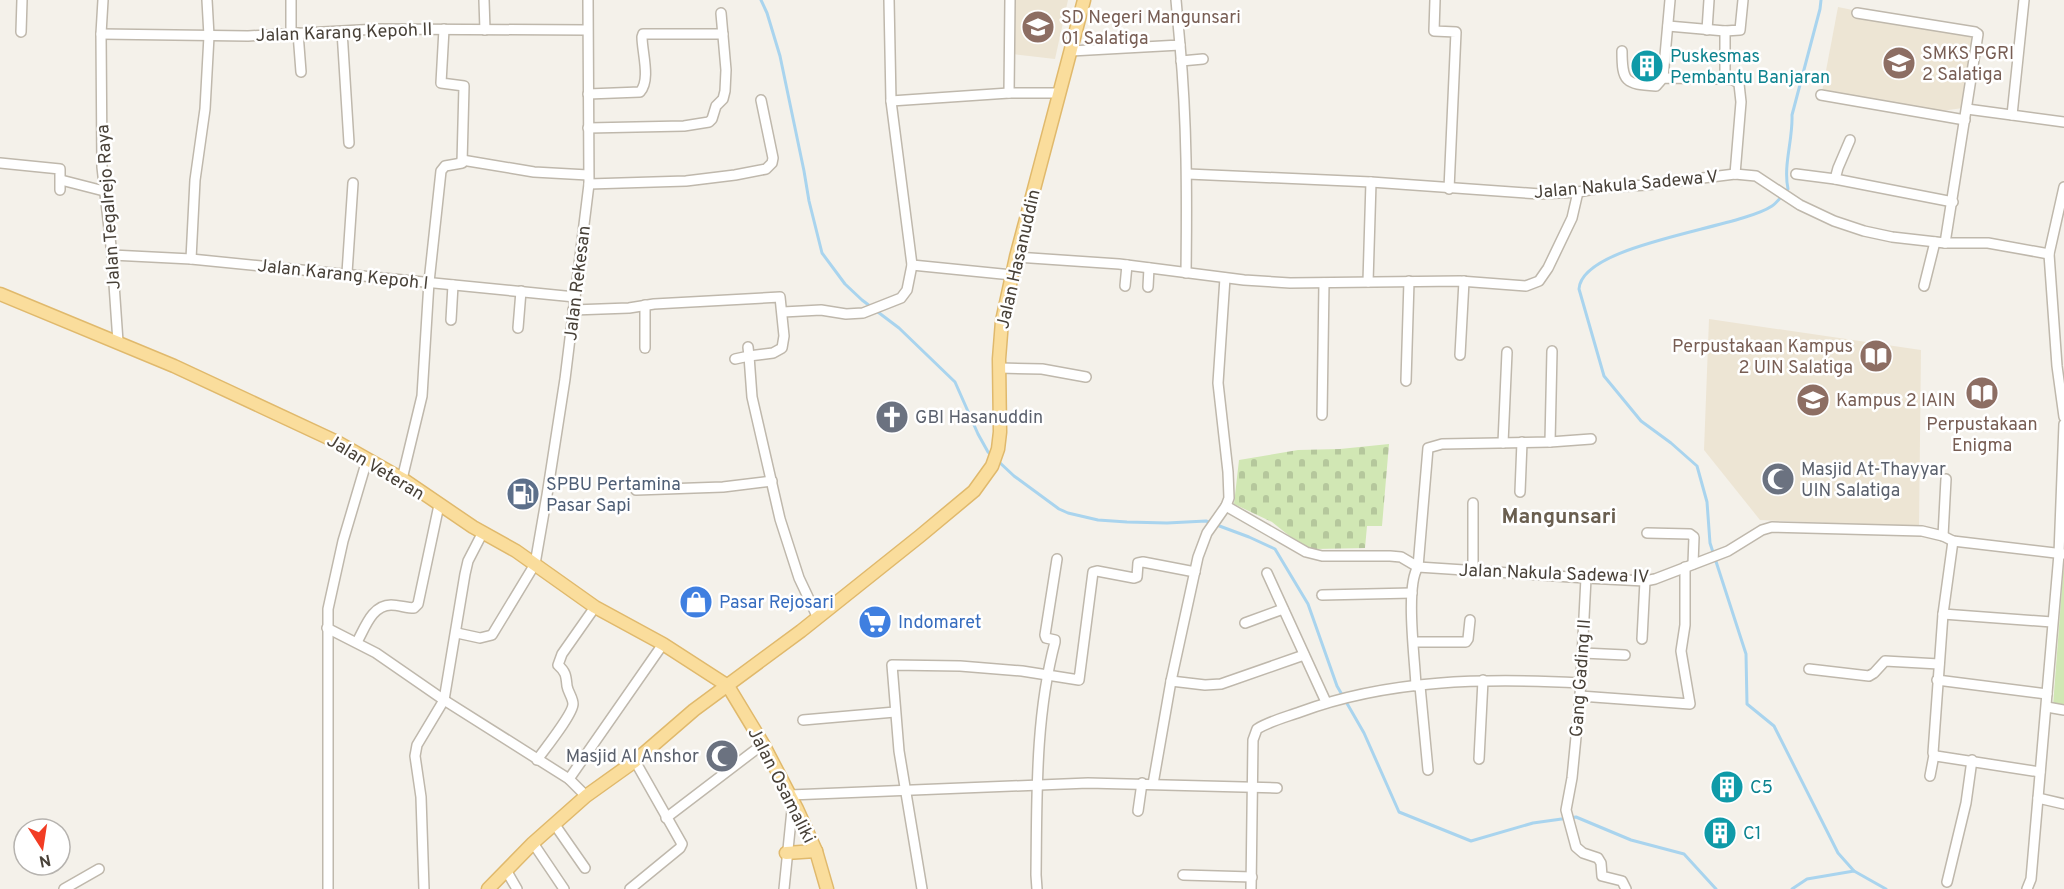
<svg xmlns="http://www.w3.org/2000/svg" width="2064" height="889" font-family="Overpass,sans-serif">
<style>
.education{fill:#ede5d4}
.green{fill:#d1e7b4}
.cemetery{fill:url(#cemetery-stones)}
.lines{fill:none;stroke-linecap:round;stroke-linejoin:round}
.stream{stroke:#a9d4ee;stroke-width:3}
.minor-casing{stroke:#bfb8ac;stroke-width:12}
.major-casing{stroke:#e0b96c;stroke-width:15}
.minor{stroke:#fff;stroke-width:9}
.major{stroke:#fadd9c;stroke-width:12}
.labels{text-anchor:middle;stroke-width:5;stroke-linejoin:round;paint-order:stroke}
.education-label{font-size:18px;fill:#785e54;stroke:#fff;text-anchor:start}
.street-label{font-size:18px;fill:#484138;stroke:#fff}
.culture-label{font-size:18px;fill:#0d838f;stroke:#fff;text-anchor:start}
.worship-label{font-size:18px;fill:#5b616d;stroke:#fff;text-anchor:start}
.service-label{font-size:18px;fill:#4e5e75;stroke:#fff;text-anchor:start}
.shop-label{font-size:18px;fill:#366cbe;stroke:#fff;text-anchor:start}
.quarter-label{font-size:21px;font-weight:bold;fill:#6a5f50;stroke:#fff}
</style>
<defs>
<pattern id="cemetery-stones" width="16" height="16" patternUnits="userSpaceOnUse" patternTransform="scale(1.5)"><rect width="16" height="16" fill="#d1e7b4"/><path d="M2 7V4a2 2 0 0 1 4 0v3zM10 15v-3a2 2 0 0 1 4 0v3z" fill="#b5c79c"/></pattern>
</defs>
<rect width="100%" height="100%" fill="#f4f1ea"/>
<g class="education">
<polygon points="1013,0 1068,0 1055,59 1012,54"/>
<polygon points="1838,7 1974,35 1963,108 1941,111 1822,92"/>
<polygon points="1709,319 1921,350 1919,527 1760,520 1704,450"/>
</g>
<polygon class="green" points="2064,561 2064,707 2053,706"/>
<polygon class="cemetery" points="1389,444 1382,526 1367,526 1365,548 1315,549 1302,546 1272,522 1234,504 1239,460 1298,450 1340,449"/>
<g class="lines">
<g class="stream">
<polyline points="761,0 767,13 780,56 804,171 809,201 822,253 845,284 862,300 899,328 955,382 978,434 988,452 993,457"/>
<path d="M 1821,0 L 1820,9 L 1792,115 C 1793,140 1783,165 1788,189 C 1783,194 1778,202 1772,206 C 1738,229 1582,243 1579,289 L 1604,376 L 1641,421 L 1671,443 L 1697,466 L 1707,502 L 1710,543 L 1746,654 L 1747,704 L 1774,726 L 1838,853 L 1854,871"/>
<polyline points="998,461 1014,476 1059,509 1068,513 1098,520 1127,522 1167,523 1206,521 1249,537 1275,549 1308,604 1337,686 1364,733 1399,812 1471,841 1533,823 1576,817 1631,840 1684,854 1716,889"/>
<polyline points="1792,889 1807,879 1854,871 1886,889"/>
</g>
<defs>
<g id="minor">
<polyline points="103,0 101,34 102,167 112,255 118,342"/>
<polyline points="291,0 291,33"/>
<polyline points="484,0 485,30"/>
<polyline points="1435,0 1434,31 1456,32 1449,189"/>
<polyline points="1857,13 1975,32 1978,34 1945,243"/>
<polyline points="1668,26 1725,31 1740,30 1743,0"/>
<polyline points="1707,30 1709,0"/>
<polyline points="342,31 349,143"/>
<polyline points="21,32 22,0"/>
<polyline points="298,33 301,72"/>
<polyline points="101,34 248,36 378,29 587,30"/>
<path d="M 1180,45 C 1187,122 1187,196 1186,273"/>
<polyline points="1071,51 1180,45 1176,0"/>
<path d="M 1622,51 C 1622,82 1625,84 1656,86 L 1663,78 L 1725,79 L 1734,80 L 1739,84 L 1741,102 L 1735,174"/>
<polyline points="1181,61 1203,59"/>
<polyline points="1663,78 1670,0"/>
<polyline points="1725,79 1725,31"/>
<polyline points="1009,93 1010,0"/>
<path d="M 588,94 L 640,92 C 651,80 642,52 642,37 L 643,34 L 723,34"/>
<polyline points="1821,95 1965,120"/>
<polyline points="891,101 1009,93 1058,93"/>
<polyline points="1967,109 2064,122"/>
<polyline points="2012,115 2024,0"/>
<polyline points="588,128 684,126 709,122 712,119 716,106 723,99 725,91 726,70 721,13"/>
<polyline points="462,160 534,172 588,175"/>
<polyline points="0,163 60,169 60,190"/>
<polyline points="1188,174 1371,182 1540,194 1578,192 1600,188 1646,185 1735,174 1756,176 1800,205 1834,221 1864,231 1892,237 1945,243 1988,243 2049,254"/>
<polyline points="1796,174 1835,179 1953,202"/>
<polyline points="1835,179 1838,168 1850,140"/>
<polyline points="61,180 104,191"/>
<polyline points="589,184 686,181 735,175 766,169 772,163 773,158 761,100"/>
<polyline points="2064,187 2049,254 2057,366 2064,417"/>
<polyline points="112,255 191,259 575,297"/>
<polyline points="1016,257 1119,264 1244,280 1290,283 1460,281 1526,286 1539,281 1548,268 1572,218 1578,192"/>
<polyline points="191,259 195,180 205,109 209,36 207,0"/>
<polyline points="912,265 1012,275"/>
<polyline points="347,273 353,183"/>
<polyline points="1368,282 1371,182"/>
<polyline points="1125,286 1127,265"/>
<polyline points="1924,286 1935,242"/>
<polyline points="1148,287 1149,268"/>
<polyline points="573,310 629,308 654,304 780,297 784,336 782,348 773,353 749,356 752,397 780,519 799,578 817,616"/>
<polyline points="783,312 821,310 846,314 863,313 901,298 907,290 912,265 891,101 889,0"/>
<polyline points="451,320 453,285"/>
<polyline points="518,328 521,291"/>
<polyline points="645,348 645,305"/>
<polyline points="1460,355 1464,281"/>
<polyline points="735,359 749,356 748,347"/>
<polyline points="1000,368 1042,369 1086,377"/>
<polyline points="1406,381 1409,281"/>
<polyline points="1322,415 1324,283"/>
<polyline points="1550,442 1591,439"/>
<polyline points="1503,443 1507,352"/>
<polyline points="402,479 422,396 429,282 441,171 445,166 462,163 464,86 441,83 444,29"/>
<polyline points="636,490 723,487 772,481"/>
<polyline points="1520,492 1522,442"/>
<polyline points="1473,503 1473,569"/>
<polyline points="1226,506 1306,552 1322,556 1390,556 1401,557 1418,567 1586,578 1645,581 1655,579 1728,551 1762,530 1772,527 1922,531 1943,536 1953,541 2064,554"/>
<polyline points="1647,533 1690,534 1694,537 1693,564"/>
<polyline points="1943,536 1946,479"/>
<polyline points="1953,541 1943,614 1933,753 1936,756 2040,772"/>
<polyline points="1267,573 1326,702"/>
<polyline points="1586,578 1580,696 1572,778 1566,810 1576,847 1583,853 1598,858 1601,863 1602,876 1622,881 1626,889"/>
<polyline points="1322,595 1412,593"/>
<polyline points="1943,614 2052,622"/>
<polyline points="1245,623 1283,609"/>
<polyline points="327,628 376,653 444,700 569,779 586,796"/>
<polyline points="457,633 480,638 492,635 535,564 547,495 565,379 589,184 588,0"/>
<polyline points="1642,639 1645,581"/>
<path d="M 357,642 C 365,628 372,605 391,605 C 399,605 406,608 414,608 L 418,604 L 439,505"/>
<polyline points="1414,642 1466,642 1468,639 1470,620"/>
<polyline points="1583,653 1625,655"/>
<polyline points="1809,669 1869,676 1874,673 1885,661 1939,664"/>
<polyline points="1937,680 2047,694"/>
<polyline points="1171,681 1205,685 1221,684 1304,655"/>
<path d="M 1416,686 C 1415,660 1405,586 1418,567 L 1428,448 L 1442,444 L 1550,442 L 1552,351"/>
<polyline points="1420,686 1428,770"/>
<polyline points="1580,696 1690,704 1681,651 1685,625 1685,567"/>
<polyline points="2047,707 2064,710"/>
<polyline points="803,720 895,712"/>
<polyline points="1479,759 1483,680"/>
<path d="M 537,760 C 544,750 573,714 573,704 C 573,698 568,692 567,686 C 566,676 566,672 558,665 L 562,654 L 595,607"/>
<polyline points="1930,776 1934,755"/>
<polyline points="569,779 663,644"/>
<polyline points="1153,784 1171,681 1198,557 1207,533 1226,506 1229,498 1228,472 1218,383 1225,278"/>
<polyline points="790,795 1088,783 1277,788"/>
<polyline points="2038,798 2064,804"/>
<polyline points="1138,811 1142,783"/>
<polyline points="666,818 763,744"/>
<polyline points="555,825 585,868"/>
<polyline points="533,843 564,889"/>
<polyline points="506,870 517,889"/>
<polyline points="1183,875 1252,877"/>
<polyline points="1947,882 1966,803 1972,760"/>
<polyline points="64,889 99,869"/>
<polyline points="328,889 328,609 343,541 367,460"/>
<polyline points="424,889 421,797 415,756 417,745 444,700 465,574 468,561 483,532"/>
<polyline points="630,889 680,848 682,844 635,761"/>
<polyline points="784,889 793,800"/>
<polyline points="922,889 899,751 892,665 960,666 1022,671 1079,680 1093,572 1097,571 1134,578 1137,577 1138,563 1143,562 1195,572"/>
<path d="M 1037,889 L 1036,875 C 1037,797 1035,718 1055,642 L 1055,640 L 1046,638 L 1045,635 L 1057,559"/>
<path d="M 1251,889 L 1253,740 L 1257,729 C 1270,721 1286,717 1300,712 C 1389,679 1486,678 1581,683"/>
<polyline points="2027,889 2031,879 2059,554 2064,424"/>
</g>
<g id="major">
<polyline points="0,294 174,366 337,442 404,480 473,527 516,551 595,607 663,644 728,686 763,744 797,809 816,851 827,889"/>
<polyline points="786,853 816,851"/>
<polyline points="488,889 533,843 586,796 635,761 694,710 801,631 920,536 974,491 992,466 998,449 1000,432 999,359 1002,321 1016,257 1084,0"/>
</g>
</defs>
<use href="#minor" class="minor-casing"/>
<use href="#major" class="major-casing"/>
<use href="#minor" class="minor"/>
<use href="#major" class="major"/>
</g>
<defs>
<symbol id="school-disc" viewBox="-11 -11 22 22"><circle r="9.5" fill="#8d6e63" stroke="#fff"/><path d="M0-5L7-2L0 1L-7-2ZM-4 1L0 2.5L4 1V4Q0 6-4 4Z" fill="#fff"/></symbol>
<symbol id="building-disc" viewBox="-11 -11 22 22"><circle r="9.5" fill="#0f9aa8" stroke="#fff"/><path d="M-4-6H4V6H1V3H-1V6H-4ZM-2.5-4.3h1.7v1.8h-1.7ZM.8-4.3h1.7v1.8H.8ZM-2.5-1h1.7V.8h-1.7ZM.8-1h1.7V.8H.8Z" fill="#fff"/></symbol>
<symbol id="library-disc" viewBox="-11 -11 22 22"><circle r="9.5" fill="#8d6e63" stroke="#fff"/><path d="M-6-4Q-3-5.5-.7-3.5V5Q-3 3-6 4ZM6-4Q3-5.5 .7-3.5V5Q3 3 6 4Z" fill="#fff"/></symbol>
<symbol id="university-disc" viewBox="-11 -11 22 22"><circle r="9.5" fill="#8d6e63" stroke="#fff"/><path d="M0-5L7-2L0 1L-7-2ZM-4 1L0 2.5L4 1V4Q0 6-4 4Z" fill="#fff"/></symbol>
<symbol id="church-disc" viewBox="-11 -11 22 22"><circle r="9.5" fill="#6b7280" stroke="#fff"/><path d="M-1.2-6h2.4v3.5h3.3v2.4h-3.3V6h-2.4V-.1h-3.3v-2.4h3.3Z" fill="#fff"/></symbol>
<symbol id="mosque-disc" viewBox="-11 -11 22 22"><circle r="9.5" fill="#6b7280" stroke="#fff"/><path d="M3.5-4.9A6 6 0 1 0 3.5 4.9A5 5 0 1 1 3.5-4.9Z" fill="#fff"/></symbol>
<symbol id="fuel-disc" viewBox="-11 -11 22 22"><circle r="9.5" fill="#5c6f8a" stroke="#fff"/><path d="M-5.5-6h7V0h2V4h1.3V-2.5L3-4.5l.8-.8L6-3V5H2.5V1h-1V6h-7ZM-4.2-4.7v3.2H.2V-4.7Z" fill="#fff"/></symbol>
<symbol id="shop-disc" viewBox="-11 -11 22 22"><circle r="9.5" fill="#3f7fe0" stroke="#fff"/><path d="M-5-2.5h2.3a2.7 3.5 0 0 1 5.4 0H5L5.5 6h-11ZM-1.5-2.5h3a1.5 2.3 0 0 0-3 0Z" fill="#fff"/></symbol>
<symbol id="supermarket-disc" viewBox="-11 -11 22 22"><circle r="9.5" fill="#3f7fe0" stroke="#fff"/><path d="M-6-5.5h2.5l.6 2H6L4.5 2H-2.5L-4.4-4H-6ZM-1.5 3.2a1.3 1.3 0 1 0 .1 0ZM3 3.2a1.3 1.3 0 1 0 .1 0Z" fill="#fff"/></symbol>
</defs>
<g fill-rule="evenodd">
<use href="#school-disc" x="1019" y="8" width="38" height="38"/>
<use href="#school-disc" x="1880" y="44" width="38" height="38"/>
<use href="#building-disc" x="1628" y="47" width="38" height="38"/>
<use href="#library-disc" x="1857" y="337" width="38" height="38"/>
<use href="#library-disc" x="1963" y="374" width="38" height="38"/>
<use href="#university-disc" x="1794" y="381" width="38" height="38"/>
<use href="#church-disc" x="873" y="398" width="38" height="38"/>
<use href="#mosque-disc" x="1759" y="460" width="38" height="38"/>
<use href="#fuel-disc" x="504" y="475" width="38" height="38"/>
<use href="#shop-disc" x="677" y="583" width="38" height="38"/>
<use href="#supermarket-disc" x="856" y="603" width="38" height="38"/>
<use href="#mosque-disc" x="703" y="737" width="38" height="38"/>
<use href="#building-disc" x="1708" y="768" width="38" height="38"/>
<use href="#building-disc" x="1701" y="814" width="38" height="38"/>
</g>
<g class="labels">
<g class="education-label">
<text x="1061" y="23">SD Negeri Mangunsari<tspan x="1061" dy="21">01 Salatiga</tspan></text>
<text x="1922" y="59">SMKS PGRI<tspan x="1922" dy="21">2 Salatiga</tspan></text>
<text x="1853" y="352" text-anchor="end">Perpustakaan Kampus<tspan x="1853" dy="21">2 UIN Salatiga</tspan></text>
<text x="1836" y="406">Kampus 2 IAIN</text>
<text x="1982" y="430" text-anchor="middle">Perpustakaan<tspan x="1982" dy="21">Enigma</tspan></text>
</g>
<g class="street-label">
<text transform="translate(344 32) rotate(-2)" y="6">Jalan Karang Kepoh II</text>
<text transform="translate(1626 184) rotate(-5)" y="6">Jalan Nakula Sadewa V</text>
<text transform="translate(108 207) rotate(-94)" y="6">Jalan Tegalrejo Raya</text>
<text transform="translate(1018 259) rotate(-77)" y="6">Jalan Hasanuddin</text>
<text transform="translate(343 274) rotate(6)" y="6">Jalan Karang Kepoh I</text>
<text transform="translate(577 283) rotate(-83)" y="6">Jalan Rekesan</text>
<text transform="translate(376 467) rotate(31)" y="6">Jalan Veteran</text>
<text transform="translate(1554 573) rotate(2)" y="6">Jalan Nakula Sadewa IV</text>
<text transform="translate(1580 678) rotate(-86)" y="6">Gang Gading II</text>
<text transform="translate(782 785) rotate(63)" y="6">Jalan Osamaliki</text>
</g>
<g class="culture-label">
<text x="1670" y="62">Puskesmas<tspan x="1670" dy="21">Pembantu Banjaran</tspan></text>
<text x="1750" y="793">C5</text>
<text x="1743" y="839">C1</text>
</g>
<g class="worship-label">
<text x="915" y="423">GBI Hasanuddin</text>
<text x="1801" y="475">Masjid At-Thayyar<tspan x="1801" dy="21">UIN Salatiga</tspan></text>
<text x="699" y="762" text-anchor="end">Masjid Al Anshor</text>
</g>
<g class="service-label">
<text x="546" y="490">SPBU Pertamina<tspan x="546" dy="21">Pasar Sapi</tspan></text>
</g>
<g class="shop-label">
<text x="719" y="608">Pasar Rejosari</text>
<text x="898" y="628">Indomaret</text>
</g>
<g class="quarter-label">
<text x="1559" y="523">Mangunsari</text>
</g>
</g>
<g transform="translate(42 847) rotate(168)"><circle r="28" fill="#ffffff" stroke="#b6b3af" stroke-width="1.5"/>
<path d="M0-4.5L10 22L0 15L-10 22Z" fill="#f23c23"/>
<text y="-9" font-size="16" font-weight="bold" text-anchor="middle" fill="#484138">N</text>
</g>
</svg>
